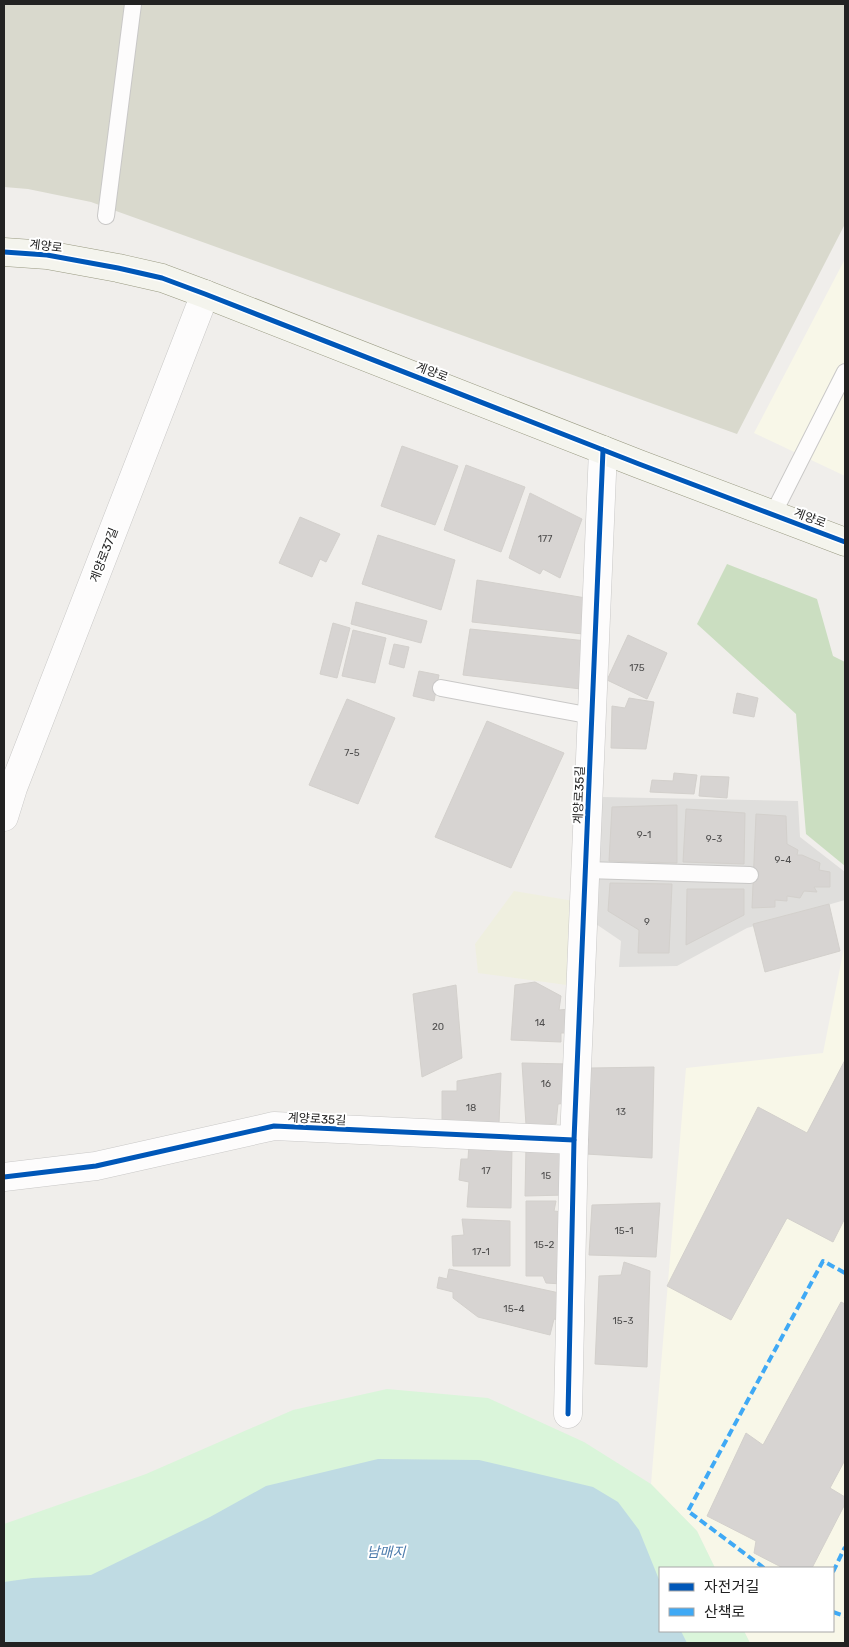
<svg xmlns="http://www.w3.org/2000/svg" width="849" height="1647" font-family="Rubik,'Noto Sans KR',sans-serif">
<style>
.residential{fill:#dfdedc}
.education{fill:#f8f7e8}
.construction{fill:#d9d9cd}
.farmland{fill:#efefdf}
.forest{fill:#cbdec1}
.park{fill:#daf5da}
.water{fill:#bfdbe3}
.building{fill:#d7d4d2;stroke:#d3d0cc}
.lines{fill:none;stroke-linecap:round;stroke-linejoin:round}
.lane-casing{stroke:#c9c8c7;stroke-width:18}
.street-casing{stroke:#c9c8c7;stroke-width:29}
.secondary-casing{stroke:#999a82;stroke-width:29}
.lane{stroke:#fdfcfc;stroke-width:16}
.street{stroke:#fdfcfc;stroke-width:28}
.secondary{stroke:#f4f4ed;stroke-width:28}
.quiet{stroke:#3fa9f5;stroke-width:4;stroke-dasharray:8 4;stroke-linecap:butt}
.cycleway-casing{stroke:#fff;stroke-width:8}
.cycleway{stroke:#0057b8;stroke-width:5}
.labels{text-anchor:middle;stroke-width:4;stroke-linejoin:round;paint-order:stroke}
.number-label{font-size:10px;fill:#4f4e4e}
.street-label{font-size:12px;fill:#222;stroke:#fff}
.water-label{font-size:14px;font-style:italic;fill:#4a7aab;stroke:#fff}
</style>
<rect width="100%" height="100%" fill="#f0eeeb"/>
<polygon class="residential" points="602,797 798,801 800,837 845,872 845,900 747,928 677,966 619,967 621,941 596,924"/>
<g class="education">
<polygon points="845,259 845,476 754,433"/>
<polygon points="845,943 845,1643 750,1643 744,1631 833,1631 833,1568 715,1568 697,1531 651,1484 686,1068 823,1053"/>
</g>
<polygon class="construction" points="4,4 845,4 845,224 737,434 91,202 28,189 4,187"/>
<polygon class="farmland" points="514,891 574,901 574,986 478,973 475,944"/>
<polygon class="forest" points="727,564 817,599 833,656 845,662 845,866 806,834 796,714 697,624"/>
<polygon class="park" points="387,1389 488,1398 584,1442 651,1484 697,1531 715,1568 660,1568 660,1631 744,1631 750,1643 4,1643 4,1524 146,1474 293,1410"/>
<polygon class="water" points="378,1459 479,1460 593,1487 618,1502 639,1530 660,1582 660,1631 681,1631 687,1643 4,1643 4,1582 32,1578 91,1575 210,1517 266,1486"/>
<g class="building">
<polygon points="402,446 458,466 435,525 381,506"/>
<polygon points="466,465 525,487 501,552 444,530"/>
<polygon points="530,493 582,519 560,578 543,569 540,574 509,558"/>
<polygon points="300,517 340,534 326,562 320,559 312,577 279,563"/>
<polygon points="378,535 455,560 441,610 362,584"/>
<polygon points="477,580 586,598 583,634 472,622"/>
<polygon points="356,602 427,621 421,643 351,624"/>
<polygon points="333,623 350,628 337,678 320,674"/>
<polygon points="470,629 587,641 581,689 463,675"/>
<polygon points="353,630 386,638 375,683 342,676"/>
<polygon points="628,635 667,653 647,699 607,680"/>
<polygon points="394,644 409,647 404,668 389,664"/>
<polygon points="419,671 439,675 434,701 413,696"/>
<polygon points="737,693 758,698 754,717 733,713"/>
<polygon points="629,698 654,702 646,749 611,748 612,706 625,708"/>
<polygon points="347,699 395,718 358,804 309,785"/>
<polygon points="487,721 564,753 511,868 435,837"/>
<polygon points="674,773 697,775 694,794 650,792 652,780 673,781"/>
<polygon points="701,776 729,777 727,798 699,796"/>
<polygon points="677,805 677,863 609,861 612,807"/>
<polygon points="686,809 745,813 744,864 683,862"/>
<polygon points="756,814 786,816 787,844 798,850 797,855 802,855 820,863 819,870 830,872 830,887 814,887 817,892 804,891 800,898 787,896 787,901 775,900 775,907 752,908"/>
<polygon points="610,883 672,884 669,953 638,953 639,930 608,911"/>
<polygon points="687,889 744,889 744,915 686,945"/>
<polygon points="829,904 840,951 765,972 753,924"/>
<polygon points="535,982 561,996 559,1010 569,1009 568,1033 561,1033 561,1042 511,1040 515,985"/>
<polygon points="456,985 462,1058 422,1077 413,994"/>
<polygon points="845,1060 845,1218 833,1242 787,1218 731,1320 667,1286 758,1107 807,1133"/>
<polygon points="522,1063 569,1064 568,1103 558,1104 556,1124 526,1125"/>
<polygon points="654,1067 652,1158 586,1154 591,1068"/>
<polygon points="501,1073 499,1124 442,1122 442,1091 457,1091 457,1081"/>
<polygon points="469,1145 512,1147 511,1208 467,1207 469,1182 459,1180 461,1159 468,1159"/>
<polygon points="526,1145 560,1145 566,1195 525,1196"/>
<polygon points="526,1201 556,1201 554,1211 563,1212 562,1284 546,1283 543,1276 526,1276"/>
<polygon points="660,1203 656,1257 589,1255 592,1205"/>
<polygon points="462,1219 510,1221 510,1266 453,1266 452,1236 464,1235"/>
<polygon points="624,1262 650,1271 647,1367 595,1364 599,1276 621,1275"/>
<polygon points="449,1269 564,1294 560,1320 554,1319 550,1335 478,1317 453,1298 453,1292 437,1288 439,1277 447,1279"/>
<polygon points="841,1302 845,1304 845,1460 830,1488 845,1497 845,1504 812,1568 783,1568 754,1553 756,1541 707,1516 746,1433 763,1445"/>
</g>
<g class="lines">
<defs>
<g id="lane">
<polyline points="106,216 133,4"/>
<polyline points="773,514 845,372"/>
<polyline points="441,688 592,716"/>
<polyline points="586,870 750,875"/>
</g>
<g id="street">
<polyline points="4,817 13,788 205,294"/>
<polyline points="4,1177 96,1166 274,1126 574,1140"/>
<polyline points="568,1414 574,1140 603,450"/>
</g>
<polyline id="secondary" points="4,252 47,255 118,268 162,278 205,294 639,464 845,542"/>
</defs>
<use href="#lane" class="lane-casing"/>
<use href="#street" class="street-casing"/>
<use href="#secondary" class="secondary-casing"/>
<use href="#lane" class="lane"/>
<use href="#street" class="street"/>
<use href="#secondary" class="secondary"/>
<g class="quiet">
<polyline points="764,1568 688,1511 823,1261 845,1273"/>
<polyline points="833,1572 845,1547"/>
<polyline points="833,1612 845,1616"/>
</g>
<defs>
<g id="cycleway">
<polyline points="4,252 47,255 118,268 162,278 205,294 639,464 845,542"/>
<polyline points="4,1177 96,1166 274,1126 574,1140"/>
<polyline points="568,1414 574,1140 603,450"/>
</g>
</defs>
<use href="#cycleway" class="cycleway-casing"/>
<use href="#cycleway" class="cycleway"/>
</g>
<g class="labels">
<g class="number-label">
<text x="545" y="542">177</text>
<text x="637" y="671">175</text>
<text x="352" y="756">7-5</text>
<text x="644" y="838">9-1</text>
<text x="714" y="842">9-3</text>
<text x="783" y="863">9-4</text>
<text x="647" y="925">9</text>
<text x="540" y="1026">14</text>
<text x="438" y="1030">20</text>
<text x="546" y="1087">16</text>
<text x="471" y="1111">18</text>
<text x="621" y="1115">13</text>
<text x="486" y="1174">17</text>
<text x="546" y="1179">15</text>
<text x="624" y="1234">15-1</text>
<text x="544" y="1248">15-2</text>
<text x="481" y="1255">17-1</text>
<text x="514" y="1312">15-4</text>
<text x="623" y="1324">15-3</text>
</g>
<g class="street-label">
<text transform="translate(46 246) rotate(7)" y="4">계양로</text>
<text transform="translate(432 372) rotate(21)" y="4">계양로</text>
<text transform="translate(810 518) rotate(21)" y="4">계양로</text>
<text transform="translate(104 555) rotate(-69)" y="4">계양로37길</text>
<text transform="translate(579 795) rotate(-88)" y="4">계양로35길</text>
<text transform="translate(317 1119) rotate(3)" y="4">계양로35길</text>
</g>
<g class="water-label">
<text x="386" y="1557">남매지</text>
</g>
</g>
<rect width="849" height="1647" fill="none" stroke="#222222" stroke-width="10"/>
<rect x="659" y="1567" width="175" height="65" fill="#ffffff" stroke="#a7a7a7"/>
<rect x="669" y="1583" width="25" height="8" fill="#0057b8" stroke="#a7a7a7"/>
<text x="704" y="1592" font-size="15" fill="#222222">자전거길</text>
<rect x="669" y="1608" width="25" height="8" fill="#3fa9f5" stroke="#a7a7a7"/>
<text x="704" y="1617" font-size="15" fill="#222222">산책로</text>
</svg>
